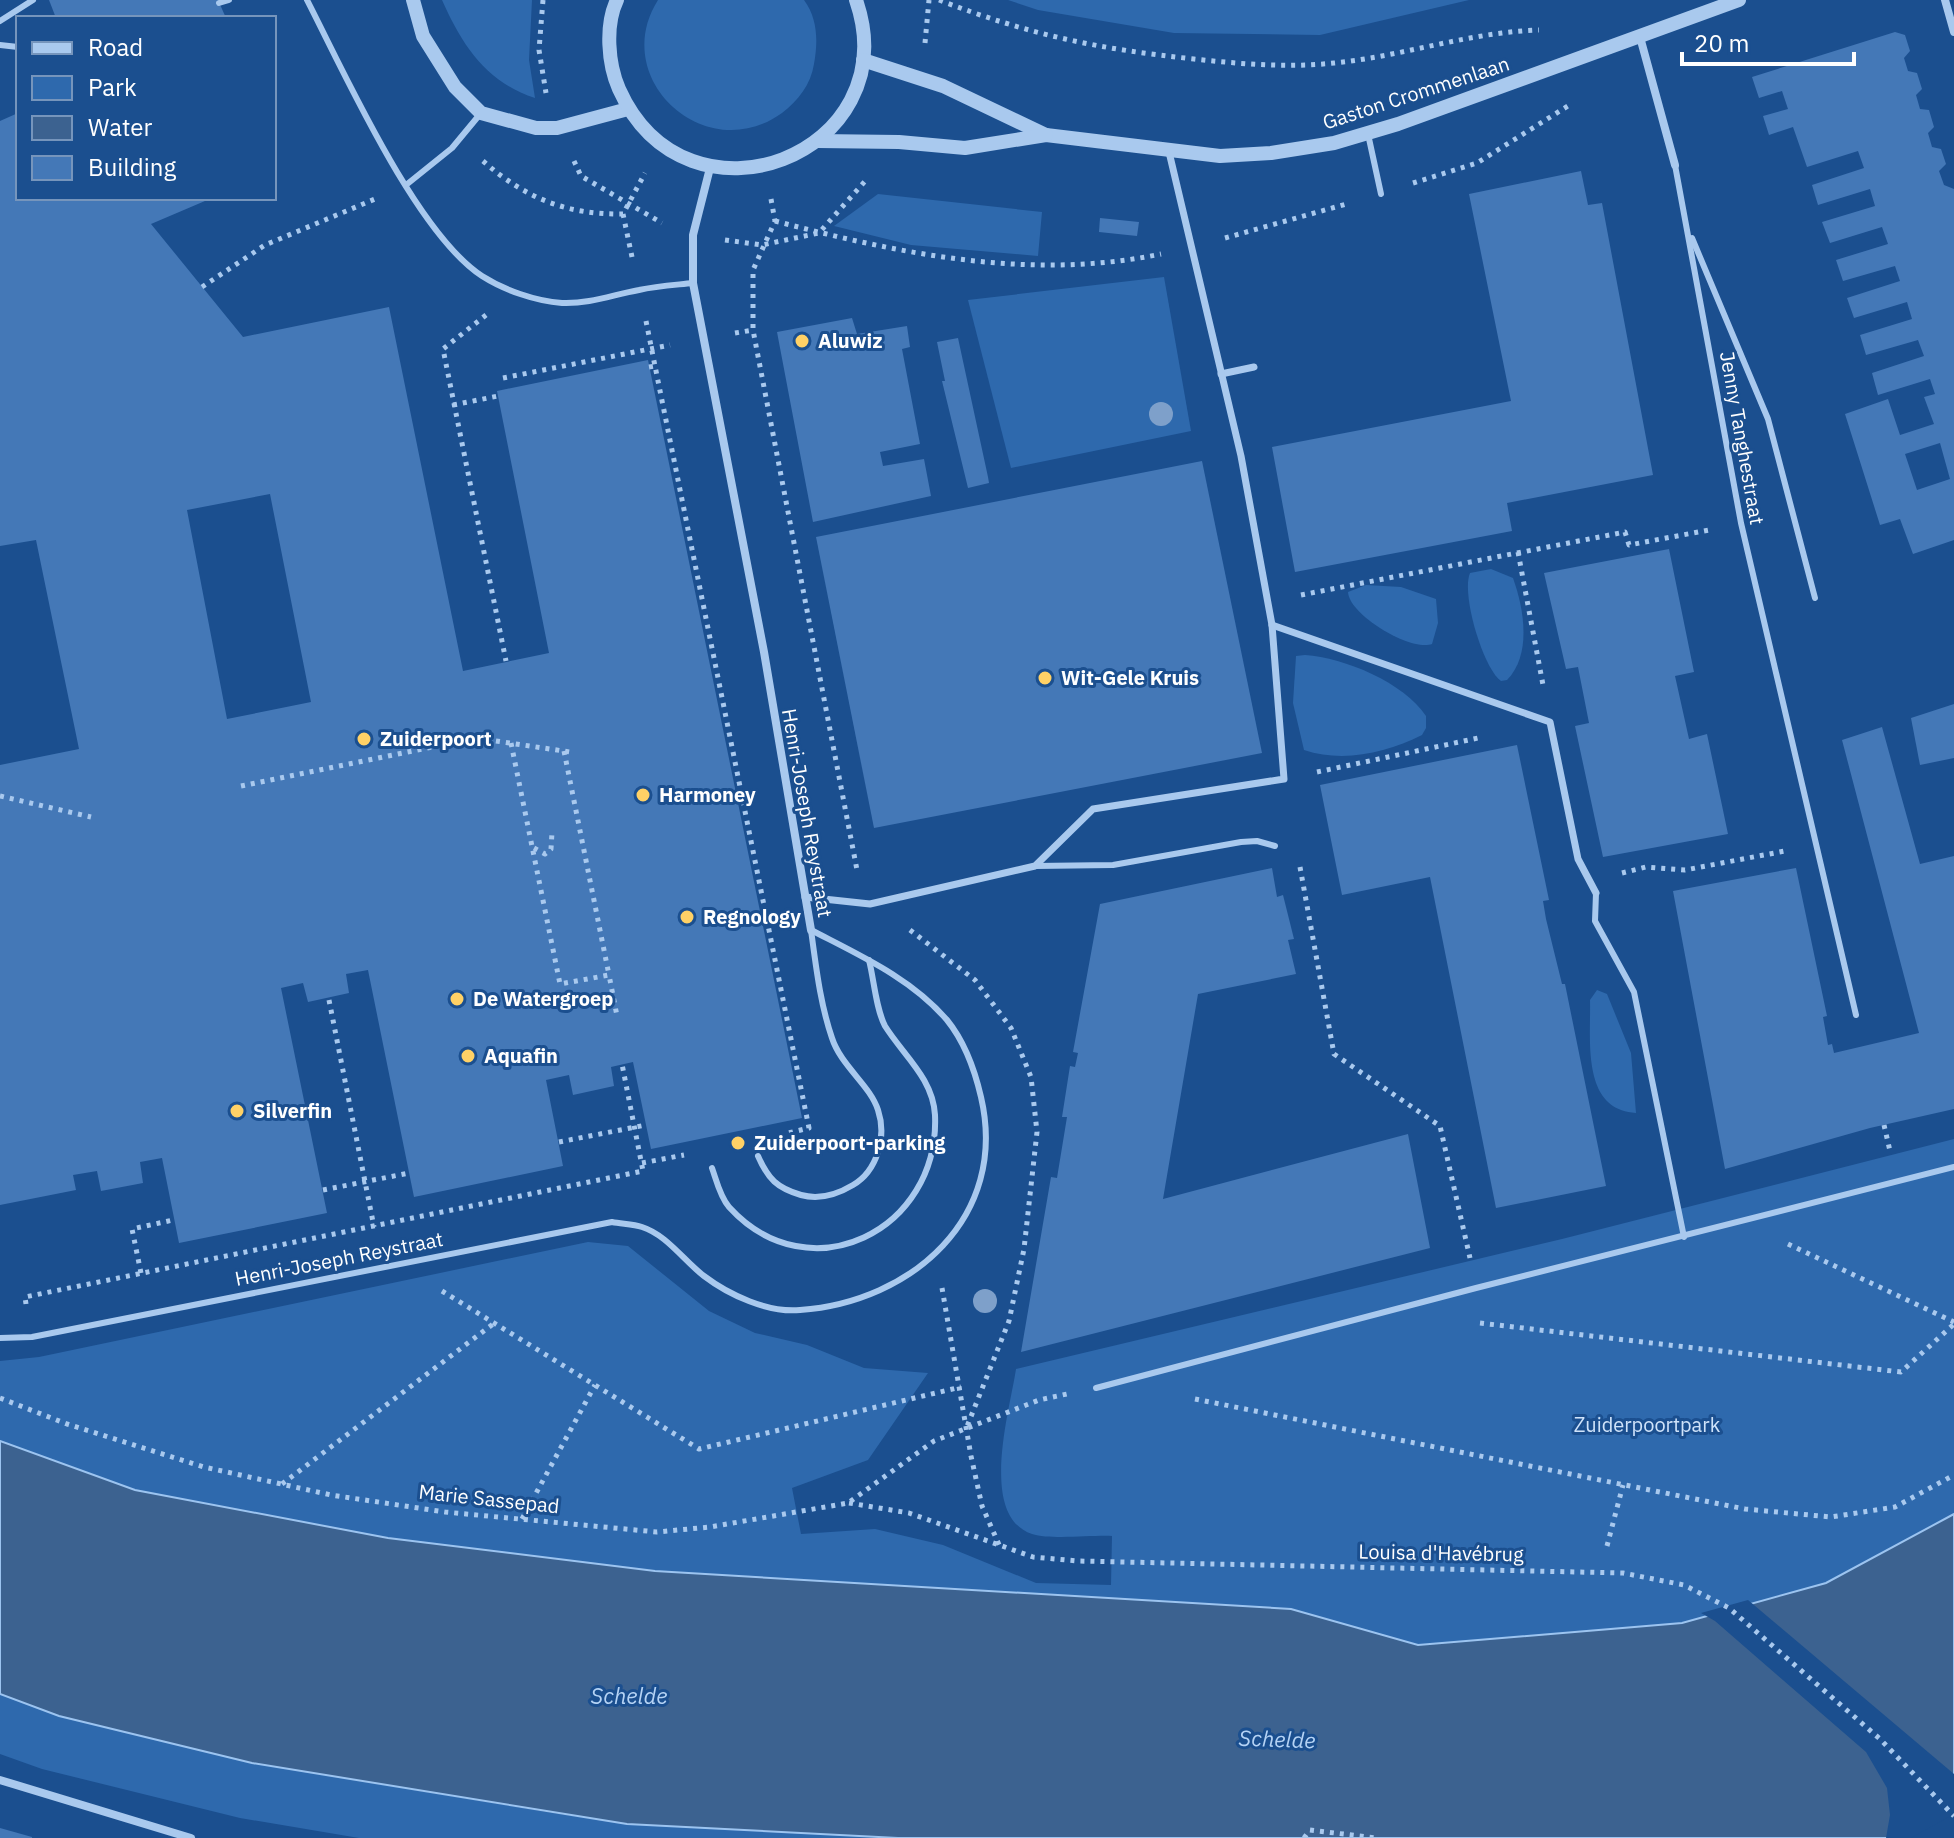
<svg xmlns="http://www.w3.org/2000/svg" width="1954" height="1838" font-family="'IBM Plex Sans',sans-serif">
<style>
.green{fill:#2e69ad}
.water{fill:#3c6290;stroke:#9cc4f0;stroke-width:2}
.pier{fill:#1b4f8f}
.building{fill:#4478b7;fill-rule:evenodd}
.lines{fill:none;stroke-linecap:round;stroke-linejoin:round}
.path{stroke:#a9c9ee;stroke-width:5;stroke-dasharray:4 6;stroke-linecap:butt}
.service{stroke:#a9c9ee;stroke-width:6}
.pedestrian{stroke:#a9c9ee;stroke-width:7}
.minor{stroke:#a9c9ee;stroke-width:8}
.tertiary{stroke:#a9c9ee;stroke-width:14}
.tree{fill:#7ea0ca}
.poi-dot{fill:#ffd166;stroke:#1b4f8f;stroke-width:3}
.labels{text-anchor:middle;stroke-width:6;stroke-linejoin:round;paint-order:stroke}
.street-label{font-size:20px;fill:#fff;stroke:#1b4f8f}
.poi-label{font-size:20px;font-weight:bold;fill:#fff;stroke:#1b4f8f;text-anchor:start}
.park-label{font-size:20px;fill:#cfe3fa;stroke:#1b4f8f}
.water-label{font-size:22px;font-style:italic;fill:#b5d3f5;stroke:#1b4f8f}
</style>
<rect width="100%" height="100%" fill="#1b4f8f"/>
<g class="green">
<path d="M 442,0 L 532,0 L 529,60 L 535,98 C 486,82 462,45 442,0 Z"/>
<path d="M 658,0 L 804,0 C 818,19 818,42 814,64 C 811,84 798,101 782,113 C 706,168 608,79 658,0 Z"/>
<polygon points="1008,0 1469,0 1320,35 1174,33 1038,10"/>
<polygon points="878,194 1042,212 1038,256 911,245 834,226"/>
<polygon points="1164,277 1191,431 1011,468 968,300"/>
<path d="M 1491,569 L 1513,578 C 1524,609 1532,654 1507,680 L 1501,681 C 1483,668 1461,594 1470,573 Z"/>
<path d="M 1366,585 L 1401,587 L 1436,599 L 1438,623 L 1432,644 C 1411,652 1349,615 1348,592 Z"/>
<path d="M 1305,655 C 1345,658 1403,682 1426,716 L 1426,728 L 1422,735 C 1386,753 1343,763 1304,750 L 1293,703 L 1296,656 Z"/>
<path d="M 1597,990 L 1607,994 L 1631,1053 L 1636,1113 C 1581,1110 1591,1040 1590,1000 Z"/>
<path d="M 1954,1139 L 1954,1514 L 1826,1583 L 1682,1623 L 1418,1645 L 1291,1609 L 655,1571 L 388,1538 L 135,1490 L 0,1441 L 0,1361 L 39,1357 L 588,1242 L 628,1246 L 709,1311 L 755,1333 L 807,1345 L 864,1368 L 928,1373 L 868,1460 L 792,1488 L 801,1534 L 875,1529 L 943,1545 L 1036,1583 L 1111,1585 L 1112,1536 C 1091,1535 1051,1540 1032,1534 C 978,1516 1010,1410 1016,1369 L 1562,1239 Z"/>
<polygon points="0,1694 59,1716 252,1763 547,1812 627,1824 898,1838 359,1838 240,1818 42,1769 0,1754"/>
</g>
<polygon class="water" points="0,1441 135,1490 388,1538 655,1571 1291,1609 1418,1645 1682,1623 1826,1583 1954,1514 1954,1809 1904,1838 898,1838 627,1824 252,1763 59,1716 0,1694"/>
<polygon class="pier" points="1748,1600 1954,1774 1954,1814 1911,1838 1886,1838 1890,1815 1887,1788 1866,1752 1715,1621 1701,1613"/>
<g class="building">
<polygon points="49,0 218,0 226,18 56,18"/>
<path d="M 1895,32 L 1905,35 L 1910,51 L 1904,58 L 1908,71 L 1917,73 L 1922,89 L 1916,95 L 1920,109 L 1929,110 L 1934,127 L 1928,133 L 1932,147 L 1941,149 L 1946,164 L 1939,171 L 1944,185 L 1954,189 L 1954,540 L 1913,554 L 1900,519 L 1880,525 L 1845,414 L 1888,399 L 1900,435 L 1934,424 L 1924,397 L 1935,394 L 1930,379 L 1878,395 L 1872,373 L 1924,356 L 1918,340 L 1866,355 L 1860,335 L 1912,319 L 1907,302 L 1854,318 L 1847,298 L 1900,281 L 1895,266 L 1843,281 L 1836,260 L 1888,244 L 1882,227 L 1830,243 L 1822,222 L 1875,206 L 1870,189 L 1818,205 L 1812,185 L 1864,168 L 1858,151 L 1807,167 L 1793,127 L 1769,135 L 1763,116 L 1788,109 L 1782,91 L 1759,98 L 1752,77 ZM 1940,443 L 1950,479 L 1917,490 L 1905,454 Z"/>
<path d="M 18,113 L 18,198 L 212,198 L 151,224 L 243,337 L 389,307 L 463,671 L 549,653 L 497,391 L 648,360 L 802,1118 L 651,1149 L 633,1062 L 611,1067 L 614,1086 L 573,1095 L 569,1075 L 546,1080 L 563,1166 L 414,1197 L 368,970 L 346,974 L 349,993 L 308,1002 L 303,983 L 281,988 L 327,1213 L 179,1243 L 162,1158 L 140,1162 L 143,1183 L 101,1191 L 97,1171 L 73,1175 L 76,1190 L 0,1205 L 0,765 L 79,749 L 36,540 L 0,546 L 0,121 ZM 270,494 L 311,702 L 227,719 L 187,510 Z"/>
<polygon points="1581,171 1588,205 1602,203 1653,475 1507,503 1512,531 1295,572 1272,447 1511,401 1469,194"/>
<polygon points="1100,218 1139,222 1137,236 1099,232"/>
<polygon points="852,318 857,334 907,326 910,347 902,349 920,444 880,452 883,466 924,459 931,496 813,522 777,332"/>
<polygon points="958,338 988,477 989,483 968,488 942,381 945,381 937,342"/>
<polygon points="1202,461 1262,753 874,828 816,537"/>
<polygon points="1669,549 1694,672 1675,676 1689,739 1707,734 1728,834 1603,857 1575,726 1589,723 1578,667 1566,669 1544,573"/>
<polygon points="1954,704 1954,758 1920,765 1911,718"/>
<polygon points="1882,727 1920,864 1954,856 1954,1109 1870,1128 1725,1169 1673,891 1796,868 1827,1016 1823,1017 1828,1045 1832,1044 1834,1053 1919,1033 1842,740"/>
<polygon points="1517,745 1549,900 1543,901 1546,919 1562,984 1565,984 1606,1186 1496,1208 1430,877 1342,895 1320,785"/>
<polygon points="1272,868 1277,897 1283,895 1294,939 1288,940 1296,974 1198,994 1163,1199 1408,1134 1430,1248 1021,1352 1051,1177 1057,1178 1067,1117 1062,1117 1070,1066 1075,1067 1078,1053 1073,1052 1100,904"/>
<polygon points="0,1828 32,1837 32,1838 0,1838"/>
</g>
<g class="lines">
<g class="path">
<polyline points="543,0 539,50 546,93"/>
<path d="M 939,0 C 1030,35 1098,49 1194,59 C 1241,64 1288,68 1334,63 C 1404,56 1470,32 1539,30"/>
<polyline points="925,43 929,0"/>
<path d="M 483,161 C 525,198 567,215 623,214"/>
<polyline points="574,161 581,176 662,223"/>
<polyline points="1413,183 1477,163 1571,104"/>
<polyline points="771,199 775,221 753,270 753,330 857,870"/>
<path d="M 775,221 C 901,254 1031,281 1161,254"/>
<polyline points="1225,238 1350,203"/>
<polyline points="725,240 762,245 819,233 866,180"/>
<polyline points="632,257 623,214 645,173"/>
<polyline points="202,287 265,245 375,199"/>
<polyline points="486,315 443,349 506,661"/>
<polyline points="646,321 655,366"/>
<polyline points="735,333 753,330"/>
<polyline points="649,367 655,366 809,1128 784,1134"/>
<polyline points="503,378 670,345"/>
<polyline points="453,405 498,396"/>
<polyline points="1518,552 1543,685"/>
<polyline points="1301,595 1625,532 1629,545 1709,530"/>
<polyline points="511,743 560,984 609,975 617,1016"/>
<polyline points="564,751 609,975"/>
<polyline points="1317,772 1483,737"/>
<polyline points="241,786 476,738 570,752"/>
<polyline points="0,796 91,817"/>
<polyline points="534,848 545,854 551,849 552,832"/>
<polyline points="1300,867 1334,1054 1440,1126 1470,1258"/>
<polyline points="1622,873 1646,867 1685,870 1785,851"/>
<polyline points="910,930 975,980 1011,1028 1031,1077 1037,1132 1024,1249 1009,1321 966,1429"/>
<polyline points="329,1000 374,1227"/>
<polyline points="1884,1125 1890,1151"/>
<polyline points="559,1142 646,1125"/>
<polyline points="642,1163 684,1155"/>
<polyline points="323,1190 409,1173"/>
<polyline points="1788,1244 1954,1322"/>
<polyline points="141,1273 132,1229 173,1220"/>
<polyline points="942,1288 971,1456 982,1506 1000,1547"/>
<polyline points="442,1291 699,1449 961,1387"/>
<polyline points="26,1304 25,1297 643,1171 622,1064"/>
<polyline points="1480,1323 1901,1372 1954,1324"/>
<polyline points="0,1398 67,1424 204,1467 331,1495 445,1512 657,1532 710,1527 848,1503 934,1441 1039,1400 1067,1394"/>
<polyline points="1195,1399 1745,1509 1831,1517 1895,1507 1954,1475"/>
<polyline points="282,1484 493,1324"/>
<polyline points="849,1503 909,1513 1033,1557 1078,1561 1623,1573 1684,1585 1729,1608 1880,1739 1954,1816"/>
<polyline points="522,1519 595,1385"/>
<polyline points="1607,1546 1623,1485"/>
<polyline points="1304,1838 1310,1830 1376,1838"/>
</g>
<g class="service">
<path d="M 307,0 C 344,72 416,233 482,276 C 504,290 535,301 562,303 C 590,304 612,295 639,290 C 657,286 675,285 693,283"/>
<polyline points="219,3 229,0"/>
<polyline points="0,21 33,0"/>
<polyline points="0,45 18,47"/>
<polyline points="1368,134 1381,194"/>
<polyline points="1675,165 1741,523 1856,1015"/>
<polyline points="406,185 452,148 481,113"/>
<polyline points="1692,238 1768,419 1815,598"/>
<polyline points="1035,866 1113,865 1241,842 1257,841 1275,846"/>
<polyline points="1596,893 1595,921 1634,992 1684,1237"/>
<path d="M 758,1156 C 768,1179 777,1188 801,1195 C 819,1200 838,1194 853,1185 C 877,1171 887,1137 878,1110 C 870,1085 841,1066 832,1038 C 820,1003 816,966 811,930"/>
<path d="M 712,1168 C 716,1179 720,1197 729,1207 C 809,1295 940,1231 935,1115 C 933,1078 903,1055 885,1026 C 876,1009 874,980 869,960"/>
<path d="M 0,1338 L 32,1337 L 612,1222 C 622,1224 633,1224 642,1227 C 667,1235 684,1261 704,1276 C 729,1295 768,1313 800,1310 C 912,1302 1009,1217 981,1097 C 975,1071 964,1041 947,1020 C 911,978 859,955 811,930"/>
<polyline points="1096,1388 1476,1288 1954,1167"/>
</g>
<g class="pedestrian">
<polyline points="1221,374 1254,367"/>
<polyline points="1272,625 1550,722 1578,859 1596,893"/>
<polyline points="805,897 870,904 1035,866 1093,809 1284,779 1272,625 1241,456 1169,152"/>
</g>
<g class="minor">
<polyline points="1945,0 1954,32"/>
<polyline points="1640,37 1675,165"/>
<polyline points="710,168 693,235 693,283 764,652 811,930"/>
<polyline points="0,1780 191,1838"/>
</g>
<g class="tertiary">
<polyline points="413,0 423,36 455,87 481,113 536,128 557,128 628,109"/>
<path d="M 617,0 C 605,25 608,64 619,89 C 687,241 909,154 856,0"/>
<polyline points="863,60 943,86 1046,135 1220,156 1271,153 1334,143 1398,124 1739,0"/>
<polyline points="818,141 899,142 965,148 1046,135"/>
</g>
</g>
<g class="tree">
<circle cx="1161" cy="414" r="12"/>
<circle cx="985" cy="1301" r="12"/>
</g>
<g class="poi-dot">
<circle cx="802" cy="341" r="8"/>
<circle cx="1045" cy="678" r="8"/>
<circle cx="364" cy="739" r="8"/>
<circle cx="643" cy="795" r="8"/>
<circle cx="687" cy="917" r="8"/>
<circle cx="457" cy="999" r="8"/>
<circle cx="468" cy="1056" r="8"/>
<circle cx="237" cy="1111" r="8"/>
<circle cx="738" cy="1143" r="8"/>
</g>
<g class="labels">
<g class="street-label">
<text transform="translate(1416 93) rotate(-18)" y="7">Gaston Crommenlaan</text>
<text transform="translate(1742 438) rotate(80)" y="7">Jenny Tanghestraat</text>
<text transform="translate(807 813) rotate(80)" y="7">Henri-Joseph Reystraat</text>
<text transform="translate(339 1259) rotate(-11)" y="7">Henri-Joseph Reystraat</text>
<text transform="translate(489 1499) rotate(6)" y="7">Marie Sassepad</text>
<text transform="translate(1441 1553) rotate(1)" y="7">Louisa d'Havébrug</text>
</g>
<g class="poi-label">
<text x="818" y="348">Aluwiz</text>
<text x="1061" y="685">Wit-Gele Kruis</text>
<text x="380" y="746">Zuiderpoort</text>
<text x="659" y="802">Harmoney</text>
<text x="703" y="924">Regnology</text>
<text x="473" y="1006">De Watergroep</text>
<text x="484" y="1063">Aquafin</text>
<text x="253" y="1118">Silverfin</text>
<text x="754" y="1150">Zuiderpoort-parking</text>
</g>
<g class="park-label">
<text x="1647" y="1432">Zuiderpoortpark</text>
</g>
<g class="water-label">
<text x="629" y="1704">Schelde</text>
<text transform="translate(1277 1739) rotate(2)" y="8">Schelde</text>
</g>
</g>
<rect x="16" y="16" width="260" height="184" fill="#1b4f8f" stroke="#7695bc" stroke-width="2"/>
<rect x="32" y="42" width="40" height="12" fill="#a9c9ee" stroke="#7695bc" stroke-width="2"/>
<text x="88" y="56" font-size="24" fill="#ffffff">Road</text>
<rect x="32" y="76" width="40" height="24" fill="#2e69ad" stroke="#7695bc" stroke-width="2"/>
<text x="88" y="96" font-size="24" fill="#ffffff">Park</text>
<rect x="32" y="116" width="40" height="24" fill="#3c6290" stroke="#7695bc" stroke-width="2"/>
<text x="88" y="136" font-size="24" fill="#ffffff">Water</text>
<rect x="32" y="156" width="40" height="24" fill="#4478b7" stroke="#7695bc" stroke-width="2"/>
<text x="88" y="176" font-size="24" fill="#ffffff">Building</text>
<path d="M1682 52v12h172v-12" fill="none" stroke="#ffffff" stroke-width="4"/>
<text x="1694" y="52" font-size="24" fill="#ffffff" stroke="#1b4f8f" stroke-width="6" paint-order="stroke">20 m</text>
</svg>
